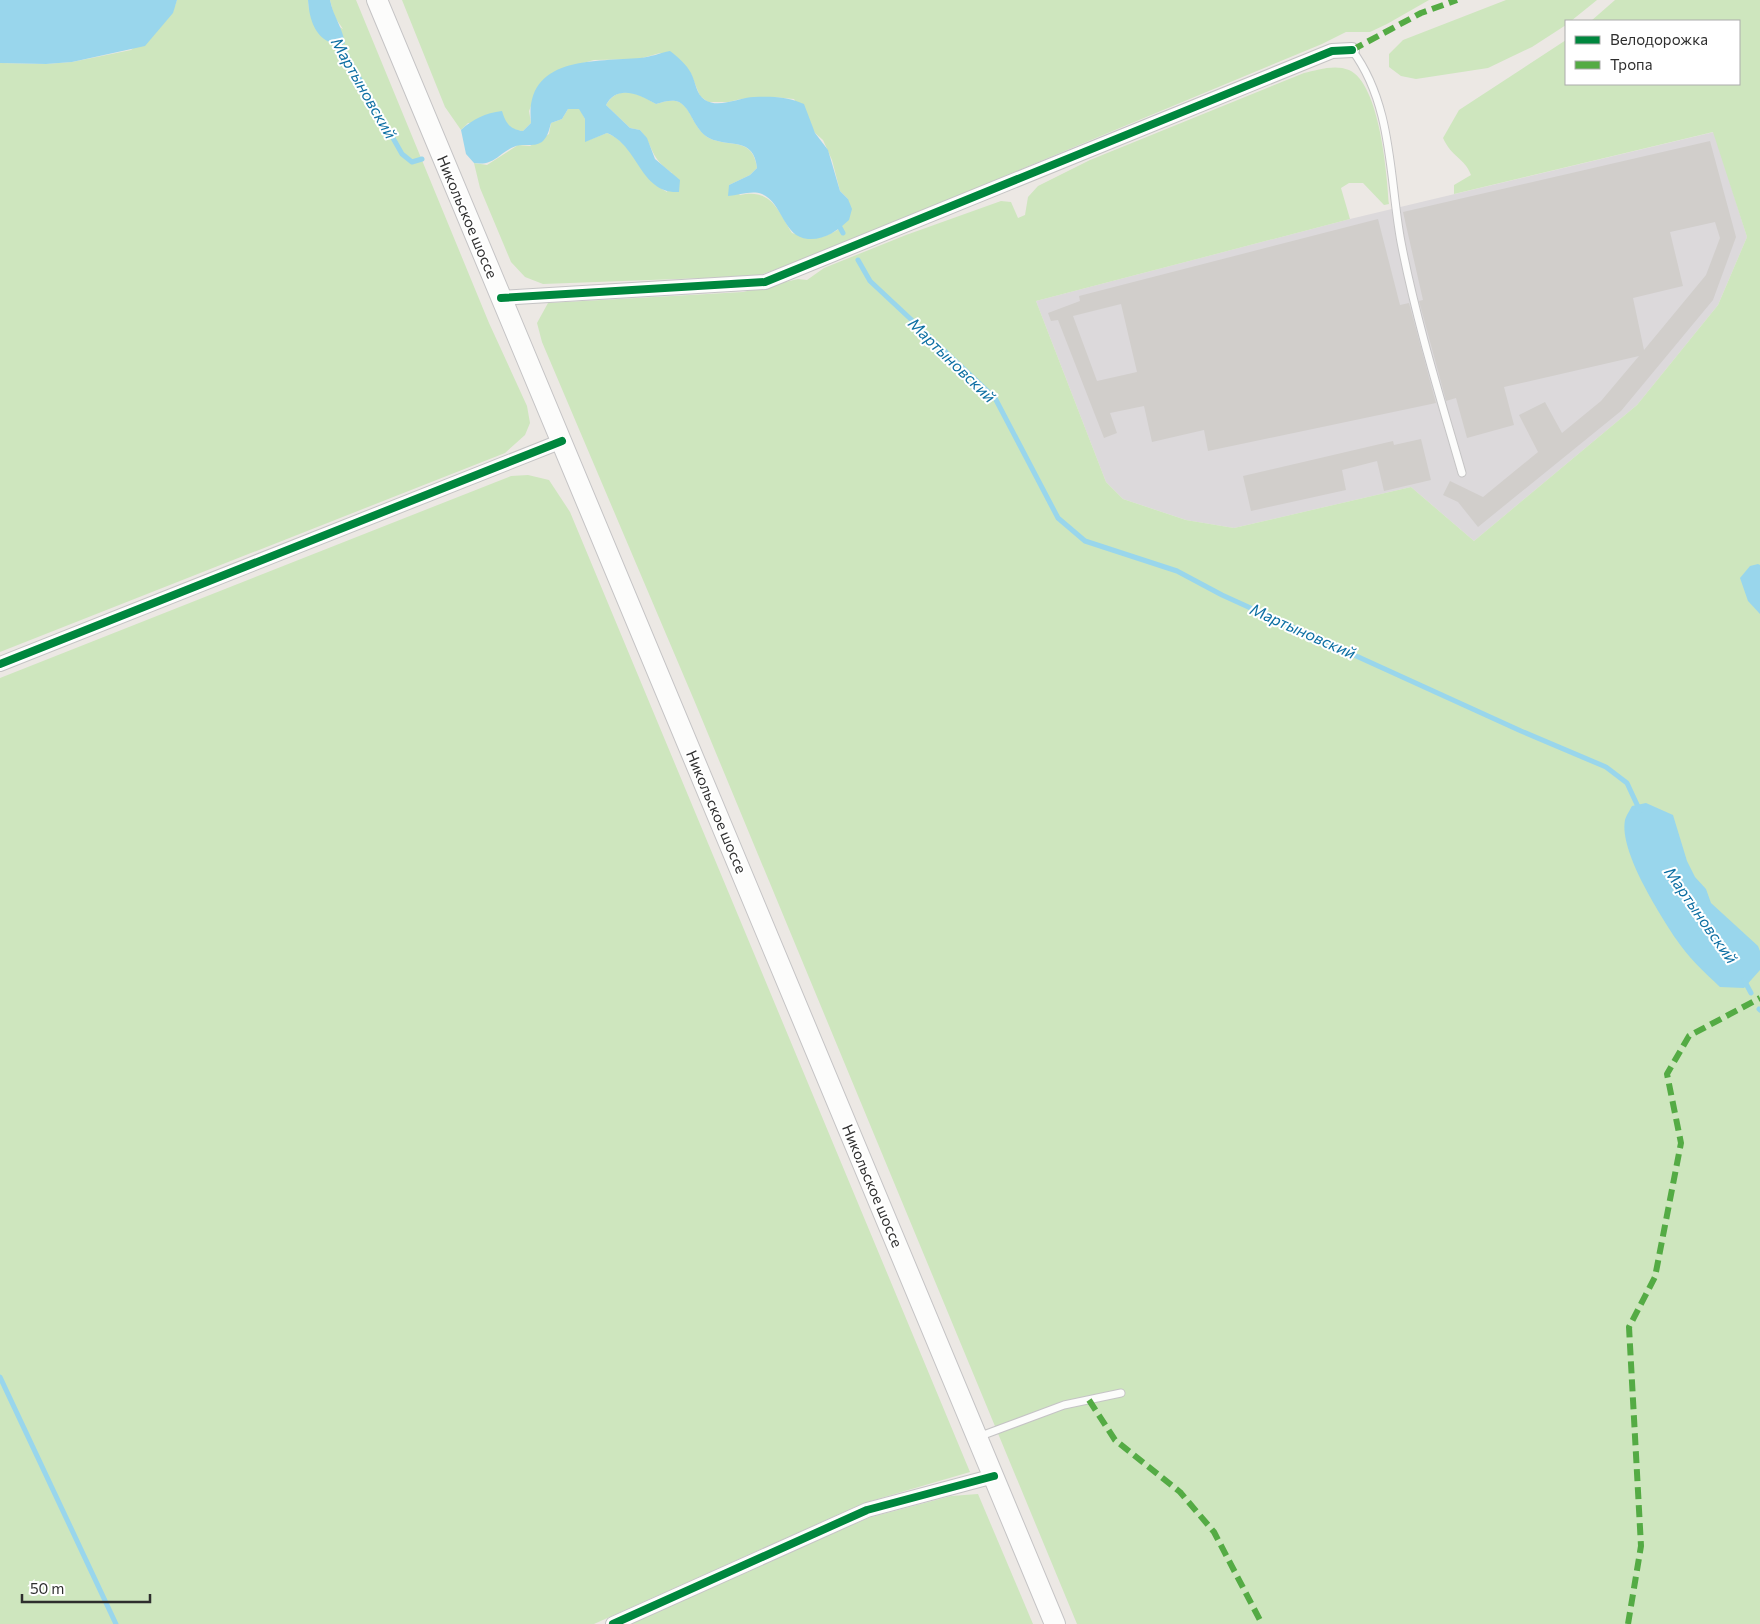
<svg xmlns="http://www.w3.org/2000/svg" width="1760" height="1624" font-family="Commissioner,sans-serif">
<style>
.industrial{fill:#dcd9db}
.green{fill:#cee6be}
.water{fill:#99d6ec}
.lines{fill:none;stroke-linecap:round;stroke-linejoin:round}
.stream{stroke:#99d6ec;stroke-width:5}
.building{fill:#d1cecb;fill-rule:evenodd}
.lane-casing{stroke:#c5c4c5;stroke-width:9}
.street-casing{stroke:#c5c4c5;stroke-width:16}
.secondary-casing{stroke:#c5c4c5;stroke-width:22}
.lane{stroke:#fcfcfb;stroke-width:7}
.street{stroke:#fcfcfb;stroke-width:14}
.secondary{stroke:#fcfcfb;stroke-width:20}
.quiet{stroke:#54ab44;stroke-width:6;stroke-dasharray:12 6;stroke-linecap:butt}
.cycleway-casing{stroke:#fff;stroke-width:11}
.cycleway{stroke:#00873e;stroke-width:8}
.labels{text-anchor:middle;stroke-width:4;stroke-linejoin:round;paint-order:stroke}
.street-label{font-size:15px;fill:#2e2e2e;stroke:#fff}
.water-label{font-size:16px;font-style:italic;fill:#0d6fa3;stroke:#fff}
</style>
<rect width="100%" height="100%" fill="#ece8e4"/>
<polygon class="industrial" points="1714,132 1747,237 1718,305 1637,405 1474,541 1411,487 1234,528 1186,520 1123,499 1106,482 1036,301 1350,219"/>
<g class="green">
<polygon points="177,0 308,0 309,10 343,29 334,16 330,0 356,0 489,323 527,406 530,423 525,435 505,453 0,652 0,63 46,64 72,62 131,50 161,26 172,13"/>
<path d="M 402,0 L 1429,0 L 1387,24 L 1370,32 L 1346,32 L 1322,44 L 817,254 L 757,276 L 543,284 L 525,277 L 511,262 L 480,188 L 474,163 L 487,165 L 518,145 L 530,146 L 549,134 L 551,123 L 562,119 L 568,109 L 580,109 L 585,119 L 586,141 L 607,133 C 636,145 637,175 667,192 L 672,173 C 649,157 655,148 640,130 L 630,128 L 606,105 C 619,84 638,93 656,104 C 663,102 672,99 679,102 C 692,108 693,129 709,138 C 729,148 753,136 757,168 L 750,175 L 729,185 L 740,195 C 771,188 778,210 792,233 C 813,239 819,241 839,229 L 848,199 L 840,191 L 832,160 L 823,140 L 815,133 L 794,99 L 773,97 L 741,99 L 728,102 L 708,102 L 700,96 L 691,74 L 660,53 L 639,59 L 594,60 L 583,63 L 533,101 L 529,111 L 531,123 L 523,131 L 513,130 L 505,122 L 468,123 L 461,130 L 445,107 Z"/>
<polygon points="1506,0 1597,0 1571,21 1566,21 1566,25 1532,47 1488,68 1416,79 1401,76 1389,67 1389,54 1403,40"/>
<path d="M 1615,0 L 1760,0 L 1760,1624 L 1077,1624 L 694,700 L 542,342 L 537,323 L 548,303 L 743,292 L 798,279 L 807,280 L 824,268 L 906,235 L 1001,201 L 1011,202 L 1018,218 L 1025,215 L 1028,197 L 1038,186 L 1090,160 L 1304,73 C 1317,70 1335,64 1349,70 C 1380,84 1387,174 1389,204 L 1384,205 L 1363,183 L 1349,183 L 1341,188 L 1350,219 L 1036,301 L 1106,482 L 1123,499 L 1186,520 L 1234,528 L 1411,487 L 1474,541 L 1637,405 L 1718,305 L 1747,237 L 1713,132 L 1454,194 L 1454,185 L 1471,175 C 1464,157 1452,158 1443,138 L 1459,110 L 1566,40 L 1566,84 L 1739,84 L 1739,21 L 1591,21 Z"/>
<polygon points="528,475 549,480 570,512 970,1472 864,1503 594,1624 0,1624 0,678 511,476"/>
<polygon points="978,1494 1033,1624 627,1624 868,1518 951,1496"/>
</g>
<g class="water">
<polygon points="0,0 177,0 173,13 145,46 72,62 46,64 0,63"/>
<path d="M 308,0 L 330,0 C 333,16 343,28 345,44 C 341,43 333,44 329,42 C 313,34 309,15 308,0 Z"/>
<path d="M 670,51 C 678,57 686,64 691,73 C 696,83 696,94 705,100 C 719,109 740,97 754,97 C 771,96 789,97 804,104 L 815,133 L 828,150 L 840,191 L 848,199 L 852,209 L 849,220 C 837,231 825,240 808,239 C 783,237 783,203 762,194 C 752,190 739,195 728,196 L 729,185 L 750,175 L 757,168 C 754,136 729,148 709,138 C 693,129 692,109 679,102 C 672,99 663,102 656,104 C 639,94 617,84 606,105 L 630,128 L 640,130 L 647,138 L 655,159 L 680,180 L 679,192 C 640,194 639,146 607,133 L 585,142 L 585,119 L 579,109 L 568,109 L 562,119 L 551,123 C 549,130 548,136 543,141 C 535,148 525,143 516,146 C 497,153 496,166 474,163 L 466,154 L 461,130 C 473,119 485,113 502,111 C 506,124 510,129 523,131 L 531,123 C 524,55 595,62 640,58 C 651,57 660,53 670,51 Z"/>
<polygon points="1758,564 1760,565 1760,614 1748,601 1740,578 1750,566"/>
<path d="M 1646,803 L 1673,815 L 1687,861 L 1695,877 L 1706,889 L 1711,903 L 1758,946 L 1760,951 L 1760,970 L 1744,988 L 1720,987 C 1704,972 1688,957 1676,939 C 1659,913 1619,851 1625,820 C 1626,816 1630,810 1632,806 Z"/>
</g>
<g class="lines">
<g class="stream">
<polyline points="337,39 402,154 412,162 422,159"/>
<polyline points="837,222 843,233"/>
<polyline points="858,260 870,281 995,398 1058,518 1085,541 1177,571 1222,595 1521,731 1606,767 1627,783 1640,811"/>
<polyline points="1744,980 1751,993"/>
<polyline points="1759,1009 1760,1010"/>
<polyline points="0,1377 116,1624"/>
</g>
</g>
<g class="building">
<path d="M 1710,141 L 1736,237 L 1713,300 L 1621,411 L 1478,527 L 1458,502 L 1443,495 L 1450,481 L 1483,497 L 1538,452 L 1519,415 L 1545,402 L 1562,433 L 1601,401 L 1639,356 L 1504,387 L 1514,425 L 1467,438 L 1456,398 L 1446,401 L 1442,386 L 1419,301 L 1423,300 L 1403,212 ZM 1715,222 L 1720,238 L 1706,275 L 1644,350 L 1633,298 L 1683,286 L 1670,232 Z"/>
<path d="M 1378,219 L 1400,305 L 1409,303 L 1436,403 L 1208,451 L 1204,430 L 1152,442 L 1144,406 L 1110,413 L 1117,433 L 1104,438 L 1058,320 L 1051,321 L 1048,313 L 1080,301 L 1079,296 ZM 1121,304 L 1137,372 L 1097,381 L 1073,316 Z"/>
<polygon points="1421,439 1431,480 1384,491 1377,461 1342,470 1346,490 1251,511 1243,476 1393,441 1394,445"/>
</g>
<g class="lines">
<defs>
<g id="lane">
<path d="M 1352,50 C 1393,105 1389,177 1401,242 C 1416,320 1440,397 1462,473"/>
<polyline points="978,1437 1064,1405 1121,1393"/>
</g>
<g id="street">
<polyline points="501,298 765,282 1332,51 1352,50"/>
<polyline points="0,664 562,441"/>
<polyline points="613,1624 867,1510 994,1476"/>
</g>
<polyline id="secondary" points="377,0 1055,1624"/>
</defs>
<use href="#lane" class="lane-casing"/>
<use href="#street" class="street-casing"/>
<use href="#secondary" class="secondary-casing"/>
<use href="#lane" class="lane"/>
<use href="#street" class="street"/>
<use href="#secondary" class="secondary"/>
<g class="quiet">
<polyline points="1352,50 1421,13 1457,0"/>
<polyline points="1089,1400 1115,1440 1180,1492 1214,1532 1262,1624"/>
<polyline points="1628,1624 1641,1546 1629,1327 1655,1277 1681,1143 1667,1074 1689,1036 1760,998"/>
</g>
<defs>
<g id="cycleway">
<polyline points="501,298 765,282 1332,51 1352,50"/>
<polyline points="0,664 562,441"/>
<polyline points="613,1624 867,1510 994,1476"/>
</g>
</defs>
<use href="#cycleway" class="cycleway-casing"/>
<use href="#cycleway" class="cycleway"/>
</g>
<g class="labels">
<g class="street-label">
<text transform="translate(467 217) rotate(67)" y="5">Никольское шоссе</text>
<text transform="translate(716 812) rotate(67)" y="5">Никольское шоссе</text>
<text transform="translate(872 1186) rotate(67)" y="5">Никольское шоссе</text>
</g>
<g class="water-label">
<text transform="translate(364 88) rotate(60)" y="6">Мартыновский</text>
<text transform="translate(952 360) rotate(44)" y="6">Мартыновский</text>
<text transform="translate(1303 631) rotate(24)" y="6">Мартыновский</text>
<text transform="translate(1701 915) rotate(55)" y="6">Мартыновский</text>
</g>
</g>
<rect x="1565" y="20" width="175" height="65" fill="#ffffff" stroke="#ababab"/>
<rect x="1575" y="36" width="25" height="8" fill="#00873e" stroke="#ababab"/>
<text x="1610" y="45" font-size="15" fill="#2e2e2e">Велодорожка</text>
<rect x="1575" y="61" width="25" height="8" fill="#54ab44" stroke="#ababab"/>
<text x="1610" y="70" font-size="15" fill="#2e2e2e">Тропа</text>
<path d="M22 1594v8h128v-8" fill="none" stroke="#2e2e2e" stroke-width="2.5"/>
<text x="30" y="1594" font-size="15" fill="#2e2e2e" stroke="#ffffff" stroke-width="4" paint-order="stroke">50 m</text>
</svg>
